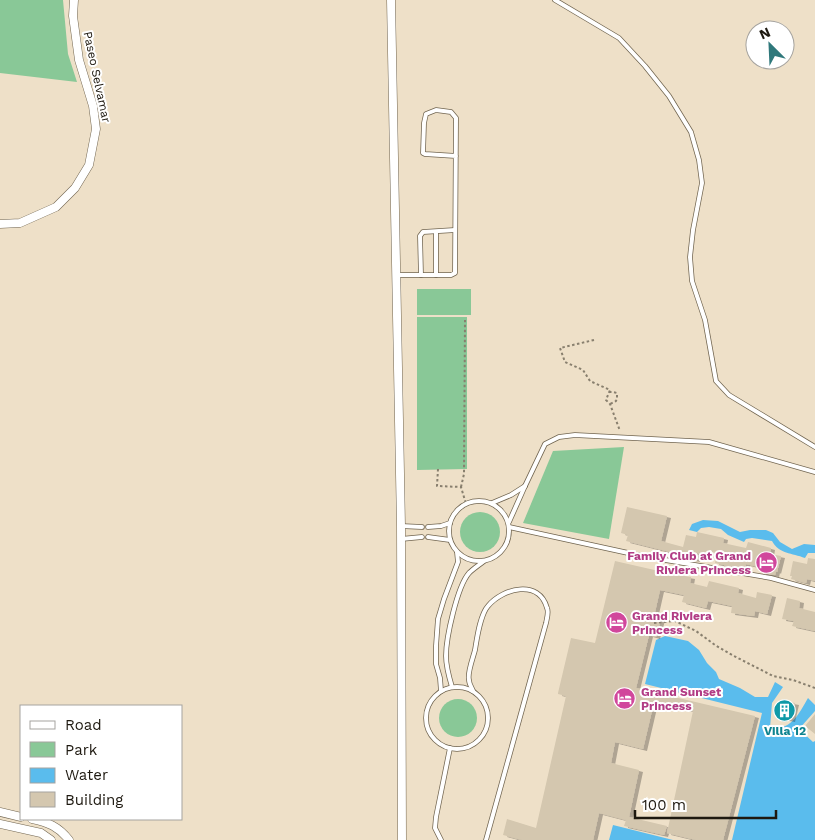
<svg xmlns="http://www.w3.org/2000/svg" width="815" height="840" font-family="'Work Sans',sans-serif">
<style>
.green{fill:#89c897}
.water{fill:#5abced}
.building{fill:#d4c7af;filter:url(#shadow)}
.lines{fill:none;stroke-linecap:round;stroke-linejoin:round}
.service-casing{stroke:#716550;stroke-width:5.5}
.minor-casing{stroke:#716550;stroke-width:9}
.path{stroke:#887f6e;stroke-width:2;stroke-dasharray:2.5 2.5;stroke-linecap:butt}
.service{stroke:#fff;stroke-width:4}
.minor{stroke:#fff;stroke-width:8}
.labels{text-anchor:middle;stroke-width:4;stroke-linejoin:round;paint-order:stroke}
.street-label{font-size:12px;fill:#1e1910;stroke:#fff}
.hotel-label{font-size:12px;font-weight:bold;fill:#b23c85;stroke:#fff;text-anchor:start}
.culture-label{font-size:12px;font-weight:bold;fill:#0d838f;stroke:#fff}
</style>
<defs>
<filter id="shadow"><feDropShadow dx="4" dy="2" stdDeviation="0" flood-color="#0004"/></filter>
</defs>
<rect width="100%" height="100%" fill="#eee0c8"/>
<g class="green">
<polygon points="0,0 63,0 68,54 77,82 0,73"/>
<rect x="417" y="289" width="54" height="26"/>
<polygon points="417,317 467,317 467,469 417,470"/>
<polygon points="624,447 609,539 523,523 553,451"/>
<circle cx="480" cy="532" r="20"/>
<circle cx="458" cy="718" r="19"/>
</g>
<g class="water">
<path d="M 703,520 L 718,521 L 740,532 L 750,530 L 766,530 L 773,533 L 780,542 L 792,549 L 804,544 L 815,545 L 815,553 L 808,553 L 805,558 C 792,553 779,554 772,541 L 752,538 L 746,539 L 744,542 L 728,535 L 721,529 L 709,527 L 701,528 L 697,532 L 689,530 L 692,524 Z"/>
<path d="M 665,636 L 688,641 L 699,650 L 707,663 L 716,672 L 719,679 L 740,688 L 755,697 L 768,697 L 775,682 L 783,687 L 772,703 L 770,728 C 792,730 798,715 808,698 L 815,705 L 815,711 L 799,729 L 813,742 L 815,741 L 815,840 L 732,840 L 762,713 L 645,684 L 656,640 Z"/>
<polygon points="613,825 673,840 609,840"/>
</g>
<g class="building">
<polygon points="627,507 667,516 661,541 683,547 686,535 696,537 697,532 724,538 723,543 746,548 748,542 771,548 770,554 781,556 777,572 776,571 775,575 762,573 763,568 746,564 745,570 715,563 716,558 697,553 696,560 681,557 682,555 626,541 628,535 621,533"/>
<polygon points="808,558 815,559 815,581 807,579 806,583 791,579 792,576 790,576 793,561 807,564"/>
<polygon points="615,561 672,574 691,577 690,583 707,587 709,581 739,588 738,593 756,598 757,592 772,595 767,614 755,611 754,616 731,613 732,606 708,601 706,608 682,602 684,595 660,590 655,612 662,615 656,637 649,635 636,688 755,716 723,840 696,840 667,833 693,711 654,702 643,749 615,742 611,763 639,770 629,817 667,826 664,835 624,826 626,820 599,813 593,840 522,840 503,835 507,819 536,828 566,696 558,694 558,693 571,638 595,643"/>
<polygon points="787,598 800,601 799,608 815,612 815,631 792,626 794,621 782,619"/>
<polygon points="779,700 795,703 791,720 775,717"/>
<polygon points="815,714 815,734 805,726"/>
</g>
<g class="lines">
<defs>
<g id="service">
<polyline points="555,0 619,38 645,66 669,96 691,132 699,160 702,183 693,230 690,257 692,281 705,320 716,381 729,395 815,447"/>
<path d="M 397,275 L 451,275 L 455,273 C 455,221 456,169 456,118 L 451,112 L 436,110 L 426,114 L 424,123 L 423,153 L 425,154 L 456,156"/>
<polyline points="421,275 420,236 423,232 455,230"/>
<polyline points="436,275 436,232"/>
<circle cx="479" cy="531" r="30"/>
<polyline points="492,503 511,495 525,486"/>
<polyline points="509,522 525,486 545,444 559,437 575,435 709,442 815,472"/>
<polyline points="401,526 422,527"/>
<polyline points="428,527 441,526 450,523"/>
<polyline points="509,527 642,556 771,578 815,590"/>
<polyline points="428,537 450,540"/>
<polyline points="401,539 422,537"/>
<path d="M 452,687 C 449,677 446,667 446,656 C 446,638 457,587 469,573 C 473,569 479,565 484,561"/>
<circle cx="457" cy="718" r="31"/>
<polyline points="441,691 440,678 436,664 436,646 438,619 444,599 458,562 457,552"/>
<path d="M 473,691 C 472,688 469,684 469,680 C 467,673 473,658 475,650 C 477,638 480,615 488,606 C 503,588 539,579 547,608 C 549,612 547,618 546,623 L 486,840"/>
<polyline points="441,840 435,828 436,817 450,748"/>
</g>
<g id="minor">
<polyline points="391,0 401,526 402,840"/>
<polyline points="0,224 20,223 56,207 75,188 89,165 96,129 93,106 79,60 73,16 74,0"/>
<polyline points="0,812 21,817"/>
<path d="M 32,819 C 48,822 59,827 69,840"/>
<polyline points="0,824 41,833 51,840"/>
</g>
</defs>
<use href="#service" class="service-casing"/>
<use href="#minor" class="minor-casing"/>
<g class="path">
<polyline points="594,340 560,348 565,362 583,370 590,381 610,390 606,400 610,404 620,431"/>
<polyline points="609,392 613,392 617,393 617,398 616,401 610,404"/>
<polyline points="438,469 437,486 461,487 466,504"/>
<polyline points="461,487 464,474 465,320"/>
<polyline points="654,623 675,621 696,631 715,645 734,656 773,676 793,680 815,688"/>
</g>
<use href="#service" class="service"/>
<use href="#minor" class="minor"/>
</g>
<defs>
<symbol id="hotel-disc" viewBox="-11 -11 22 22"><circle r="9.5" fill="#d1479c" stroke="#fff"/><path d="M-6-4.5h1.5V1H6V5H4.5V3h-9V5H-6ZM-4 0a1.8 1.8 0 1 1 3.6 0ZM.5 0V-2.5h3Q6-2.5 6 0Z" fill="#fff"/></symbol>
<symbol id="building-disc" viewBox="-11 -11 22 22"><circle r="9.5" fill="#0f9aa8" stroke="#fff"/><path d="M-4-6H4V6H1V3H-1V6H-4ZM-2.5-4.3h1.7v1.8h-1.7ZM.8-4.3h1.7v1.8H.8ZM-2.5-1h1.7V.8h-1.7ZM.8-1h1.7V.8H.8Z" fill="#fff"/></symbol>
</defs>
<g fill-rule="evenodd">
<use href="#hotel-disc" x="754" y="550" width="25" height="25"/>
<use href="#hotel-disc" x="604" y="610" width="25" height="25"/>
<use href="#hotel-disc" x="612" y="686" width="25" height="25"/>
<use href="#building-disc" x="772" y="698" width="25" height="25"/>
</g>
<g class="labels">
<g class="street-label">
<text transform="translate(97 77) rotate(78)" y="4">Paseo Selvamar</text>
</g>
<g class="hotel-label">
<text x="751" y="560" text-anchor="end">Family Club at Grand<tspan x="751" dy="14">Riviera Princess</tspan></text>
<text x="632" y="620">Grand Riviera<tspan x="632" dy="14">Princess</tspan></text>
<text x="641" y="696">Grand Sunset<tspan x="641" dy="14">Princess</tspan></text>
</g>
<g class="culture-label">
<text x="785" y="735">Villa 12</text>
</g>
</g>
<rect x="20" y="705" width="162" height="115" fill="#ffffff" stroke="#a5a39f"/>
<rect x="30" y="721" width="25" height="8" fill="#ffffff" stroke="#a5a39f"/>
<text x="65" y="730" font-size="15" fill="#1e1910">Road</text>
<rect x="30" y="742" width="25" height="15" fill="#89c897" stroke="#a5a39f"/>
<text x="65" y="755" font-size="15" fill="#1e1910">Park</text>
<rect x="30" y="768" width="25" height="15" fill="#5abced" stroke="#a5a39f"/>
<text x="65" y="780" font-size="15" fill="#1e1910">Water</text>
<rect x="30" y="792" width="25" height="15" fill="#d4c7af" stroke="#a5a39f"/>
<text x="65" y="805" font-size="15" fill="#1e1910">Building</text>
<g transform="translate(770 45) rotate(336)"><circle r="24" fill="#ffffff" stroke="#a5a39f"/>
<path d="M0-4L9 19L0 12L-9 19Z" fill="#2f787b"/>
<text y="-8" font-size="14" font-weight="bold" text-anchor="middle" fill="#1e1910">N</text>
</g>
<path d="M635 810v8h141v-8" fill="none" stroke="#1e1910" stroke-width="2.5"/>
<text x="642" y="810" font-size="15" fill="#1e1910" stroke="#ffffff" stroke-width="4" paint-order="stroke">100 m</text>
</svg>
